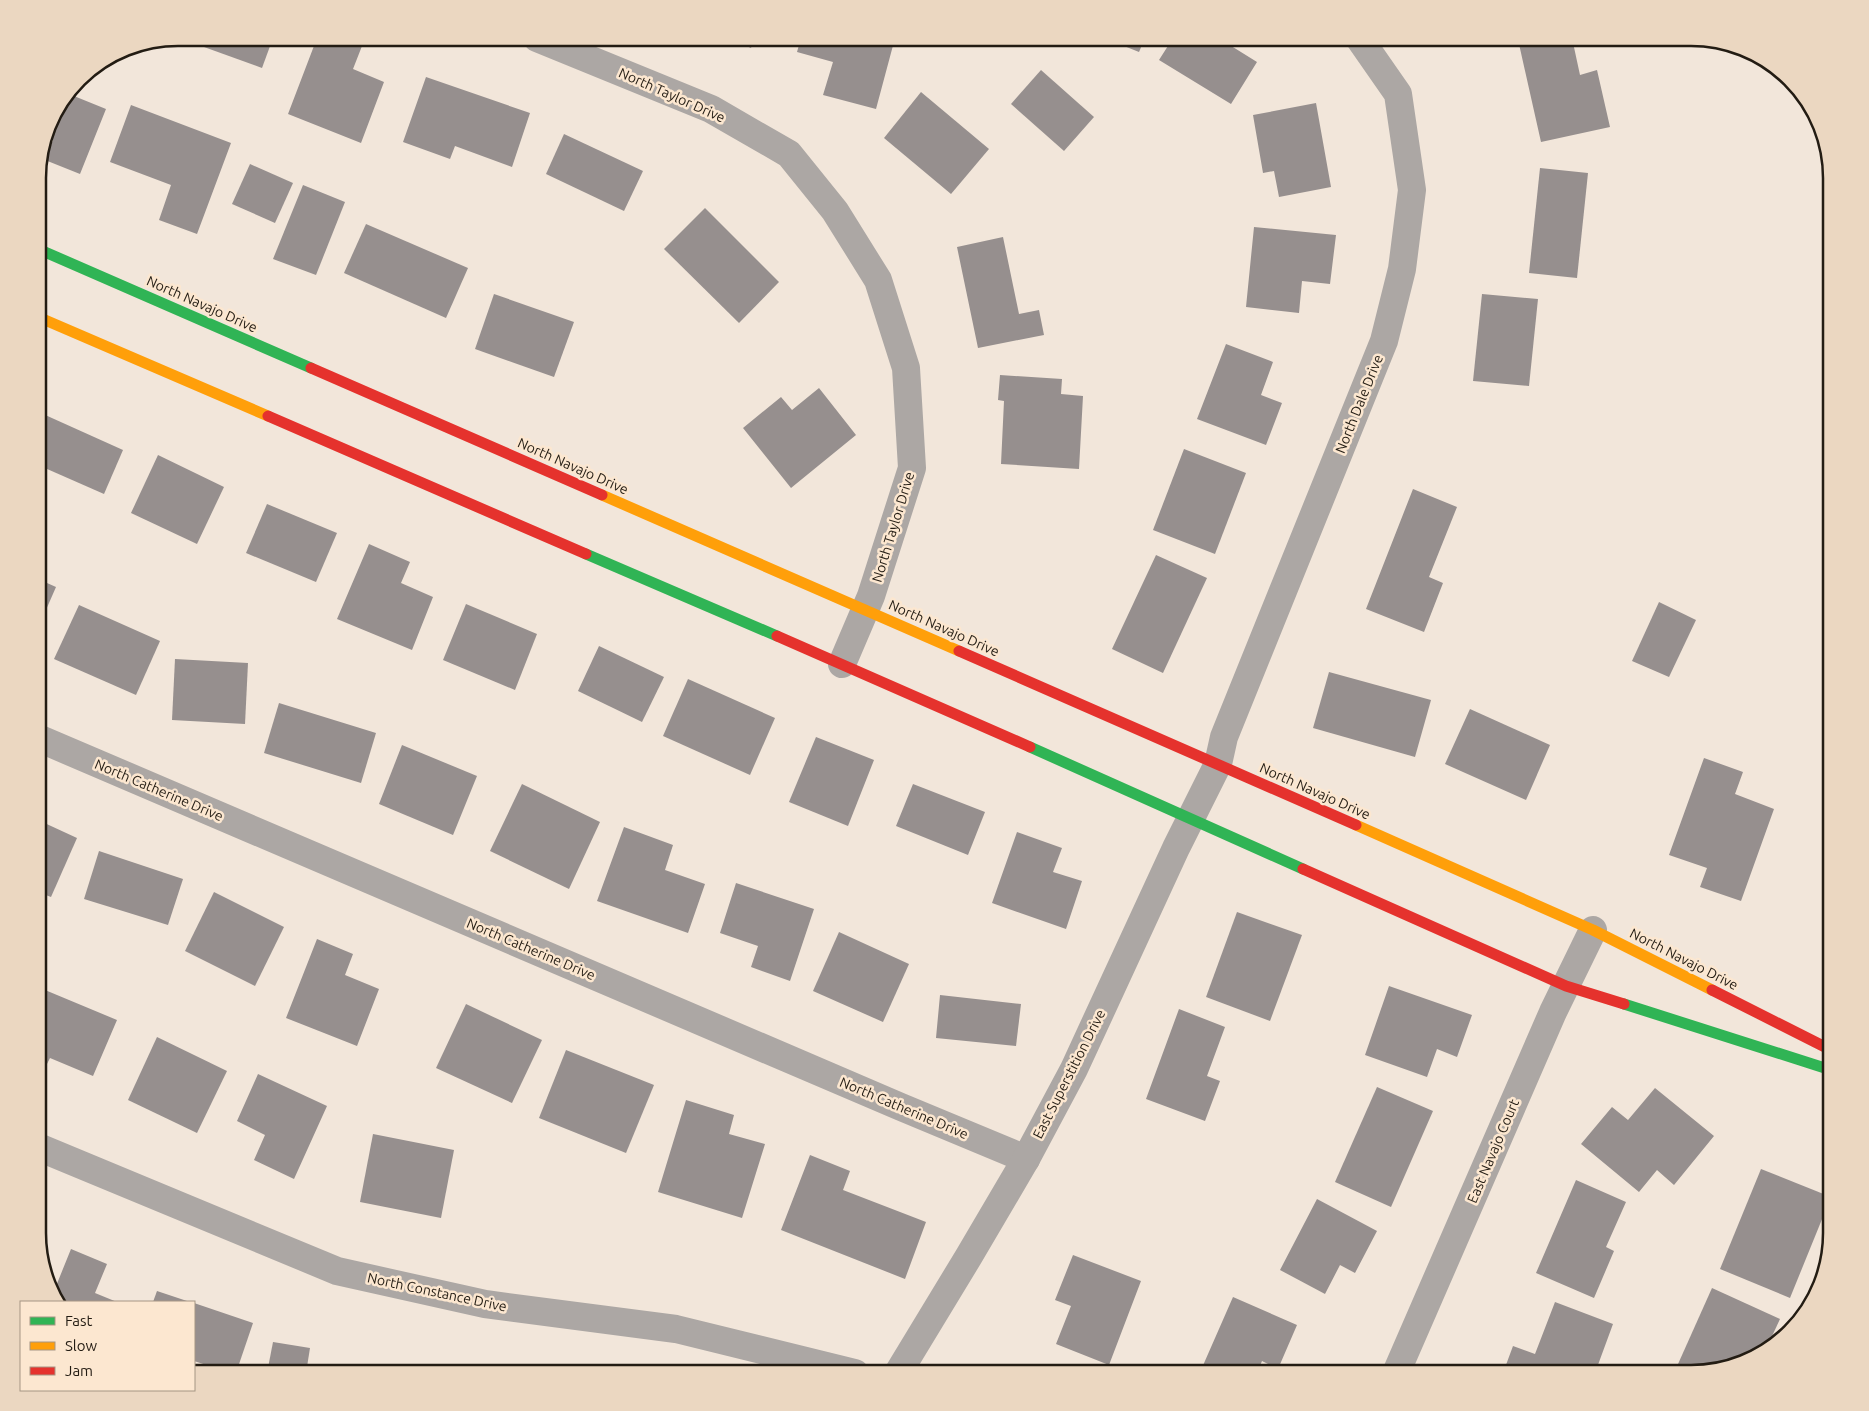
<svg xmlns="http://www.w3.org/2000/svg" width="1869" height="1411" font-family="Ubuntu,sans-serif">
<style>
.building{fill:#968f8e}
.lines{fill:none;stroke-linecap:round;stroke-linejoin:round}
.street{stroke:#aca7a4;stroke-width:28}
.fast{stroke:#30b455;stroke-width:11}
.slow{stroke:#ff9f0a;stroke-width:11}
.jam{stroke:#e5322d;stroke-width:11}
.labels{text-anchor:middle;stroke-width:5;stroke-linejoin:round;paint-order:stroke}
.street-label{font-size:14px;fill:#231c13;stroke:#fce7d0}
.rim{fill:none;stroke:#231c13;stroke-width:2.5}
</style>
<rect width="100%" height="100%" fill="#f2e6da"/>
<g class="building">
<polygon points="179,38 273,38 262,68"/>
<polygon points="317,38 342,38 362,46 353,69 384,82 361,143 288,114"/>
<polygon points="727,38 755,38 751,48"/>
<polygon points="801,38 895,38 876,109 823,95 833,62 797,52"/>
<polygon points="1104,38 1145,38 1139,52"/>
<polygon points="1173,38 1221,38 1220,39 1257,62 1231,104 1159,60"/>
<polygon points="1548,38 1572,38 1580,75 1597,70 1610,127 1541,142 1519,44"/>
<polygon points="1041,70 1094,117 1064,151 1011,104"/>
<polygon points="426,77 530,113 512,167 455,146 450,159 403,142"/>
<polygon points="921,92 989,149 951,194 884,138"/>
<polygon points="69,94 106,109 80,174 45,160 53,140 46,137 52,116"/>
<polygon points="1316,103 1331,187 1279,197 1274,171 1263,173 1253,115"/>
<polygon points="131,105 231,143 197,234 159,220 171,185 110,162"/>
<polygon points="564,134 643,171 624,211 546,174"/>
<polygon points="250,164 293,183 275,223 232,204"/>
<polygon points="1540,168 1588,173 1577,278 1529,273"/>
<polygon points="303,185 345,202 316,275 273,259"/>
<polygon points="705,208 779,282 739,323 664,249"/>
<polygon points="366,224 468,268 446,318 344,273"/>
<polygon points="1254,227 1336,235 1330,284 1302,281 1299,313 1246,307"/>
<polygon points="1003,237 1019,314 1039,310 1044,335 978,348 957,247"/>
<polygon points="494,294 574,322 554,377 475,349"/>
<polygon points="1482,294 1538,299 1529,386 1473,381"/>
<polygon points="1226,344 1273,362 1261,395 1282,403 1266,445 1197,419"/>
<polygon points="1000,375 1062,379 1061,394 1083,396 1079,469 1001,464 1004,401 998,400"/>
<polygon points="819,388 856,435 791,488 743,428 781,397 792,410"/>
<polygon points="43,414 123,450 104,494 38,465 38,427"/>
<polygon points="1184,449 1246,473 1215,554 1153,530"/>
<polygon points="158,455 224,487 197,544 131,513"/>
<polygon points="1413,489 1457,507 1429,577 1443,583 1424,632 1366,609"/>
<polygon points="267,504 337,533 316,582 246,553"/>
<polygon points="369,544 410,562 401,583 433,597 412,650 337,619"/>
<polygon points="1156,555 1207,578 1163,673 1112,649"/>
<polygon points="38,579 56,587 38,628"/>
<polygon points="1659,602 1696,620 1669,677 1632,661"/>
<polygon points="466,604 537,634 515,690 443,660"/>
<polygon points="79,605 160,641 136,695 54,659"/>
<polygon points="599,646 664,677 642,722 578,691"/>
<polygon points="175,659 248,663 245,724 172,720"/>
<polygon points="1329,672 1431,700 1415,757 1313,728"/>
<polygon points="688,679 775,718 750,775 663,736"/>
<polygon points="279,703 376,733 361,783 264,753"/>
<polygon points="1470,709 1550,745 1526,800 1445,764"/>
<polygon points="816,737 874,760 848,826 789,802"/>
<polygon points="402,745 477,776 453,835 379,804"/>
<polygon points="1704,758 1743,772 1735,794 1774,809 1741,901 1700,887 1707,868 1669,855"/>
<polygon points="522,784 600,822 569,889 490,851"/>
<polygon points="913,784 985,812 968,855 896,826"/>
<polygon points="38,820 77,838 51,897 38,892"/>
<polygon points="624,827 673,845 665,870 705,884 688,933 597,901"/>
<polygon points="1017,832 1062,848 1053,872 1082,881 1066,929 992,903"/>
<polygon points="99,851 183,879 168,925 84,899"/>
<polygon points="736,883 814,909 790,981 751,967 758,946 720,933"/>
<polygon points="214,892 284,927 255,986 185,951"/>
<polygon points="1237,912 1302,935 1270,1021 1206,997"/>
<polygon points="839,932 909,964 883,1022 813,991"/>
<polygon points="317,939 353,954 345,975 379,989 357,1046 286,1018"/>
<polygon points="1389,986 1472,1015 1457,1057 1437,1049 1427,1077 1365,1055"/>
<polygon points="45,990 117,1020 93,1076 50,1058 43,1072 38,1070 38,1006"/>
<polygon points="940,995 1021,1004 1016,1046 936,1038"/>
<polygon points="466,1004 542,1040 512,1103 436,1068"/>
<polygon points="1179,1009 1225,1027 1207,1076 1220,1081 1205,1121 1146,1099"/>
<polygon points="157,1037 227,1071 197,1133 128,1100"/>
<polygon points="566,1050 654,1085 626,1153 539,1118"/>
<polygon points="258,1074 327,1106 294,1179 254,1160 265,1135 237,1121"/>
<polygon points="1377,1087 1433,1111 1391,1207 1335,1182"/>
<polygon points="1655,1088 1714,1136 1674,1185 1657,1170 1639,1192 1581,1144 1612,1107 1628,1120"/>
<polygon points="686,1100 734,1115 729,1134 765,1144 742,1218 658,1192"/>
<polygon points="373,1134 454,1150 441,1218 360,1202"/>
<polygon points="810,1155 850,1171 843,1190 926,1222 905,1279 781,1230"/>
<polygon points="1761,1169 1831,1197 1790,1298 1720,1269"/>
<polygon points="1576,1180 1626,1202 1606,1247 1614,1251 1594,1298 1536,1273"/>
<polygon points="1317,1199 1377,1231 1355,1273 1340,1265 1325,1294 1280,1270"/>
<polygon points="71,1249 107,1264 95,1293 117,1302 58,1302 52,1296"/>
<polygon points="1073,1255 1141,1281 1109,1365 1056,1344 1071,1306 1055,1300"/>
<polygon points="1712,1288 1780,1319 1767,1347 1753,1359 1691,1374 1674,1373"/>
<polygon points="157,1291 190,1302 153,1302"/>
<polygon points="1233,1297 1297,1325 1278,1369 1262,1361 1257,1373 1210,1373 1201,1370"/>
<polygon points="1555,1302 1613,1324 1595,1373 1503,1373 1513,1346 1535,1354"/>
<polygon points="194,1303 253,1323 236,1373 231,1373 194,1361"/>
<polygon points="273,1342 310,1348 306,1373 267,1373"/>
</g>
<g class="lines">
<g class="street">
<polyline points="537,38 711,109 789,154 835,211 878,280 906,368 912,468 871,596 842,664"/>
<polyline points="38,738 901,1107 1026,1159"/>
<polyline points="38,1147 337,1271 485,1304 676,1329 855,1373"/>
<polyline points="898,1373 969,1256 1026,1159 1074,1069 1176,848 1218,764 1224,737 1384,341 1402,269 1412,190 1398,94 1359,38"/>
<polyline points="1396,1373 1553,1012 1593,930"/>
</g>
<g class="fast">
<polyline points="38,249 311,368"/>
<polyline points="586,554 777,636"/>
<polyline points="1030,747 1303,869"/>
<polyline points="1624,1004 1831,1070"/>
</g>
<g class="slow">
<polyline points="38,317 268,416"/>
<polyline points="602,495 959,651"/>
<polyline points="1356,825 1593,930 1712,990"/>
</g>
<g class="jam">
<polyline points="311,368 602,495"/>
<polyline points="268,416 586,554"/>
<polyline points="777,636 1030,747"/>
<polyline points="959,651 1356,825"/>
<polyline points="1303,869 1566,986 1624,1004"/>
<polyline points="1712,990 1831,1050"/>
</g>
</g>
<g class="labels">
<g class="street-label">
<text transform="translate(672 95) rotate(24)" y="5">North Taylor Drive</text>
<text transform="translate(202 304) rotate(24)" y="5">North Navajo Drive</text>
<text transform="translate(1359 404) rotate(-68)" y="5">North Dale Drive</text>
<text transform="translate(573 466) rotate(24)" y="5">North Navajo Drive</text>
<text transform="translate(893 527) rotate(-73)" y="5">North Taylor Drive</text>
<text transform="translate(944 628) rotate(24)" y="5">North Navajo Drive</text>
<text transform="translate(159 790) rotate(23)" y="5">North Catherine Drive</text>
<text transform="translate(1315 791) rotate(24)" y="5">North Navajo Drive</text>
<text transform="translate(531 949) rotate(23)" y="5">North Catherine Drive</text>
<text transform="translate(1684 959) rotate(27)" y="5">North Navajo Drive</text>
<text transform="translate(1069 1074) rotate(-63)" y="5">East Superstition Drive</text>
<text transform="translate(904 1108) rotate(23)" y="5">North Catherine Drive</text>
<text transform="translate(1493 1151) rotate(-67)" y="5">East Navajo Court</text>
<text transform="translate(437 1292) rotate(12)" y="5">North Constance Drive</text>
</g>
</g>
<path d="M0 0H1869V1411H0ZM178 46H1691A132 132 0 0 1 1823 178V1233A132 132 0 0 1 1691 1365H178A132 132 0 0 1 46 1233V178A132 132 0 0 1 178 46Z" fill="#ebd7c1" fill-rule="evenodd"/>
<path class="rim" d="M178 46H1691A132 132 0 0 1 1823 178V1233A132 132 0 0 1 1691 1365H178A132 132 0 0 1 46 1233V178A132 132 0 0 1 178 46Z"/>
<rect x="20" y="1301" width="175" height="90" fill="#fce7d0" stroke="#a59684"/>
<rect x="30" y="1317" width="25" height="8" fill="#30b455" stroke="#a59684"/>
<text x="65" y="1326" font-size="15" fill="#231c13">Fast</text>
<rect x="30" y="1342" width="25" height="8" fill="#ff9f0a" stroke="#a59684"/>
<text x="65" y="1351" font-size="15" fill="#231c13">Slow</text>
<rect x="30" y="1367" width="25" height="8" fill="#e5322d" stroke="#a59684"/>
<text x="65" y="1376" font-size="15" fill="#231c13">Jam</text>
</svg>
